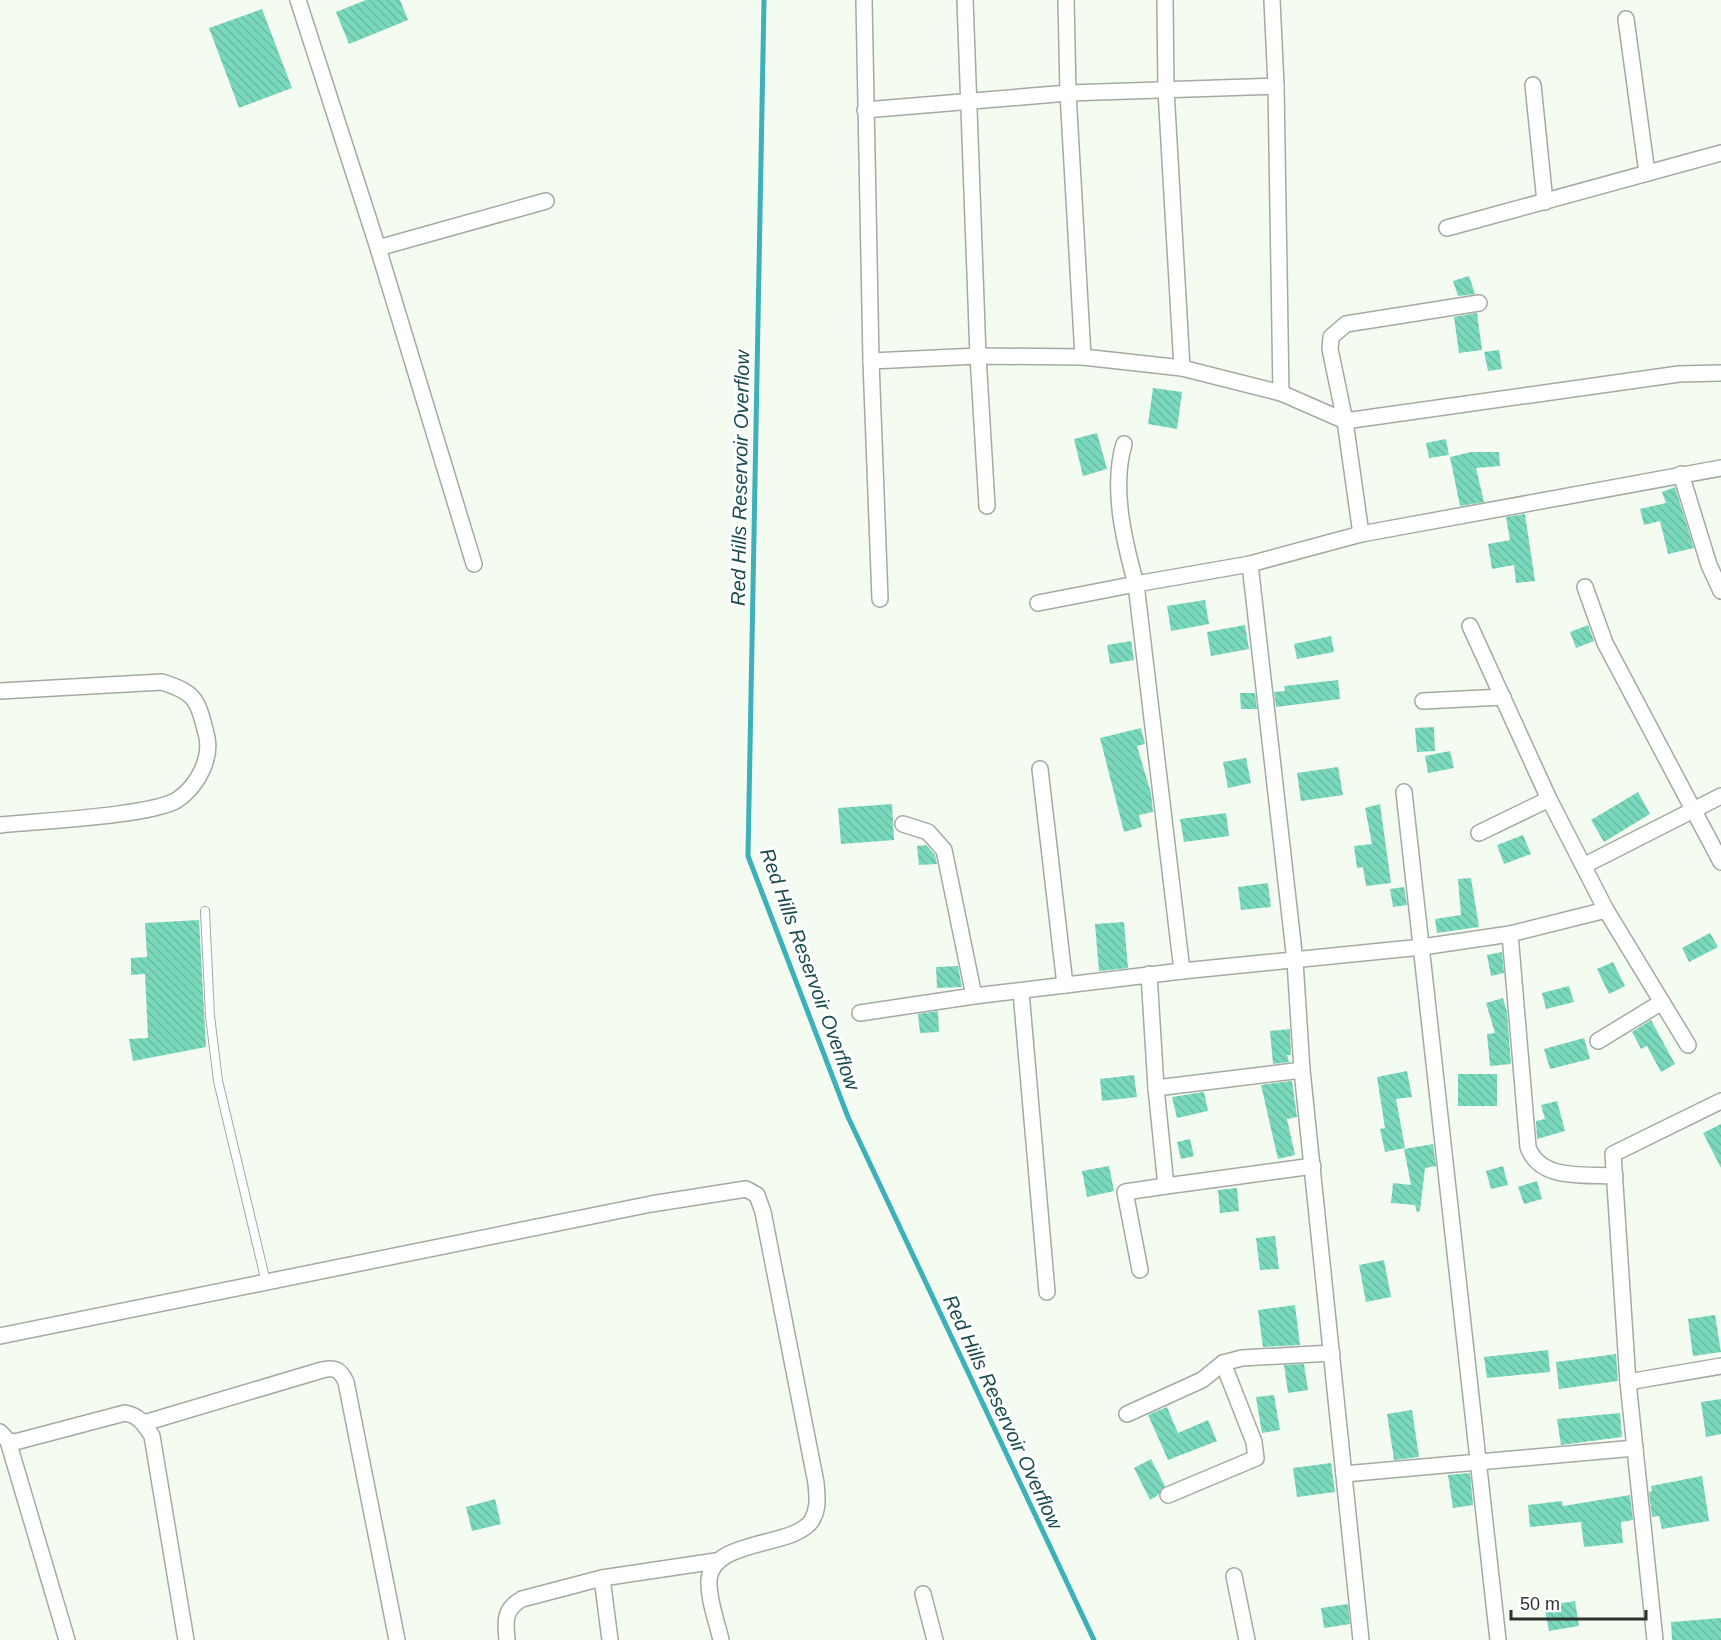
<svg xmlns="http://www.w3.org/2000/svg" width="1721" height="1640" font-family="Arial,sans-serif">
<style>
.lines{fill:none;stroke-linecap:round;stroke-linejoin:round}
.stream{stroke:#3eb0b9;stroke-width:5}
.building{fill:url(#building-back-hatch)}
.service-casing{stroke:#a3aba1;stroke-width:10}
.minor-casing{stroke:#a3aba1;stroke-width:18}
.service{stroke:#fff;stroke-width:8}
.minor{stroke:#fff;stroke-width:15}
.labels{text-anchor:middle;stroke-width:6;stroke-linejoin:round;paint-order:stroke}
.water-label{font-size:20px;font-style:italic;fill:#1a4b4f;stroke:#fff}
</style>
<defs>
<pattern id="building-back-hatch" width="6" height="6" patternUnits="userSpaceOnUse" patternTransform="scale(1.5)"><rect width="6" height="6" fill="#7ad9bd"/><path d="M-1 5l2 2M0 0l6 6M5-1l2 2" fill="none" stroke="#6abba3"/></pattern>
</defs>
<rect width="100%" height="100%" fill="#f4fcf2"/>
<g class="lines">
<polyline class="stream" points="764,0 748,856 848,1117 1094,1640"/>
</g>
<g class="building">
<polygon points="366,0 400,0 408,20 349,44 336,12"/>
<polygon points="262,9 292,88 239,108 209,28"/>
<polygon points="1469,276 1475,294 1458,296 1453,281"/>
<polygon points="1477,313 1482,350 1459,353 1454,317"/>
<polygon points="1499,350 1502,369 1488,371 1484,352"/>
<polygon points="1153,388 1182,392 1177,429 1148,424"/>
<polygon points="1097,433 1107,469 1083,476 1074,439"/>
<polygon points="1446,439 1449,455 1429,458 1426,443"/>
<polygon points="1471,452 1499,452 1500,466 1476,468 1484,502 1460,506 1450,457"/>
<polygon points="1675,487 1694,548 1668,554 1660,521 1644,525 1640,509 1666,503 1662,492"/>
<polygon points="1525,514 1535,581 1516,583 1514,565 1492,569 1488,544 1510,540 1506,517"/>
<polygon points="1205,600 1209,624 1171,631 1167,606"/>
<polygon points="1245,625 1249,649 1211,656 1207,632"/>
<polygon points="1588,625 1594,641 1576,648 1570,632"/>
<polygon points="1331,636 1334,652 1297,659 1294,644"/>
<polygon points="1131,641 1134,660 1110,664 1107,645"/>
<polygon points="1338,680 1340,699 1276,707 1274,692 1285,691 1284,686"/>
<polygon points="1240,693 1255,693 1257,709 1241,709"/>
<polygon points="1434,727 1435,751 1417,752 1415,728"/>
<polygon points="1141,728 1145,744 1137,746 1151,793 1153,812 1139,815 1142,827 1124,832 1100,738"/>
<polygon points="1450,751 1454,768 1428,773 1425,756"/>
<polygon points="1246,758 1251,783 1228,788 1223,762"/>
<polygon points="1338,767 1343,795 1301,801 1297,773"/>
<polygon points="1638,792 1650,814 1604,842 1591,820"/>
<polygon points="892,804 894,840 841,844 838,808"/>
<polygon points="1380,804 1391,883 1366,886 1363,867 1357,868 1354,846 1372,844 1365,808"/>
<polygon points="1226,813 1229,836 1184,842 1180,819"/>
<polygon points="1523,835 1531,854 1504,864 1497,845"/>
<polygon points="926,845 935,855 937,864 919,865 917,846"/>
<polygon points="1471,878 1479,927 1437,933 1435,919 1461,915 1458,879"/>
<polygon points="1268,883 1271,907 1241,910 1238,887"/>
<polygon points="1404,887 1407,905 1393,907 1390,889"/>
<polygon points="199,920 206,1047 133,1061 129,1039 148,1038 145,974 131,975 131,958 147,957 145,923"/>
<polygon points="1124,922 1128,968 1099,971 1095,924"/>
<polygon points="1710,933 1718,947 1689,962 1682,948"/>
<polygon points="1502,952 1504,973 1491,976 1487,955"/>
<polygon points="1613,962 1625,986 1609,994 1597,969"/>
<polygon points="958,966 962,987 937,988 936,967"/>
<polygon points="1569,986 1574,1002 1546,1009 1542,993"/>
<polygon points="1503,998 1507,1012 1511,1064 1490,1066 1487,1034 1495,1033 1486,1003"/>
<polygon points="938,1011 939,1032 920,1033 918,1014"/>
<polygon points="1651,1020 1675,1064 1661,1072 1647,1046 1641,1049 1632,1032"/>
<polygon points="1290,1029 1291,1055 1287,1055 1289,1062 1273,1064 1270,1031"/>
<polygon points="1584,1038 1590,1059 1550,1069 1544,1049"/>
<polygon points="1407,1071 1412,1097 1396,1099 1405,1148 1385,1152 1380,1129 1385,1128 1377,1077"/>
<rect x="1458" y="1074" width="39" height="32"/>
<polygon points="1134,1075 1137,1097 1102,1101 1100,1079"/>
<polygon points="1292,1081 1297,1117 1287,1119 1295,1155 1278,1159 1261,1085"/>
<polygon points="1204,1092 1208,1111 1177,1118 1172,1097"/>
<polygon points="1557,1101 1565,1131 1537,1139 1536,1121 1545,1119 1541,1105"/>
<polygon points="1721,1124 1721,1168 1703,1133"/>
<polygon points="1190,1139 1194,1156 1181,1159 1177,1142"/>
<polygon points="1433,1144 1436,1166 1425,1168 1420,1211 1417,1212 1415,1205 1391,1203 1393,1183 1411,1185 1404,1149"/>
<polygon points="1109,1166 1114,1191 1087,1197 1082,1171"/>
<polygon points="1503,1166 1508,1185 1491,1189 1486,1171"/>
<polygon points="1537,1181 1542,1199 1524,1204 1518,1187"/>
<polygon points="1237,1188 1239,1211 1220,1213 1218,1190"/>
<polygon points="1275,1236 1279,1269 1260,1270 1256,1238"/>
<polygon points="1384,1260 1391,1297 1366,1302 1359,1265"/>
<polygon points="1295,1305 1300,1345 1263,1347 1258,1310"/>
<polygon points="1715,1315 1721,1352 1693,1356 1688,1319"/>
<polygon points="1548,1350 1550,1372 1487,1378 1484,1357"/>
<polygon points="1616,1354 1618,1381 1559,1389 1556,1362"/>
<polygon points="1304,1364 1308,1390 1288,1393 1284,1365"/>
<polygon points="1274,1395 1280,1430 1262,1433 1256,1397"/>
<polygon points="1721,1399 1721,1434 1706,1437 1701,1402"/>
<polygon points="1167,1407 1178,1433 1208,1420 1217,1441 1168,1460 1148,1415"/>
<polygon points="1412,1410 1419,1457 1394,1460 1387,1414"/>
<polygon points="1620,1413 1622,1437 1561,1445 1557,1419"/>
<polygon points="1151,1459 1165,1486 1158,1495 1150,1500 1134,1468"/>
<polygon points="1331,1463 1335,1492 1297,1497 1293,1468"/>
<polygon points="1470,1473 1473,1505 1453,1508 1448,1475"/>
<polygon points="1702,1476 1709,1521 1662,1529 1659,1516 1652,1517 1649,1492 1652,1491 1651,1486"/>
<polygon points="1630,1495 1633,1520 1621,1522 1623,1543 1584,1547 1581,1522 1530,1527 1528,1505 1562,1501 1563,1506"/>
<polygon points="495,1499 501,1524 472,1531 466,1507"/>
<polygon points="1575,1601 1579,1626 1549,1631 1544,1606"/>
<polygon points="1348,1604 1350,1624 1324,1628 1321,1608"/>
<polygon points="1721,1618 1721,1640 1672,1640 1671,1622"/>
</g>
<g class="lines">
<defs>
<polyline id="service" points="205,911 210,1016 218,1081 266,1282"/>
<g id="minor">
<polyline points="298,0 378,248 474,564"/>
<polyline points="864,0 871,361 978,356 1083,357 1182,368 1281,393 1345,421 1679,374 1721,373"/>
<polyline points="965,0 978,356 987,506"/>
<polyline points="1066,0 1068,93 1083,357"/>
<polyline points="1165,0 1166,90 1182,368"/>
<polyline points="1272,0 1276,86 1281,393"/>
<polyline points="1626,19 1647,173"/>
<polyline points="1533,85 1545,202"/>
<polyline points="865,110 1068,93 1276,86"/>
<polyline points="1447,228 1721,153"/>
<polyline points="378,248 546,201"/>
<polyline points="871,361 880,599"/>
<polyline points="1681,474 1709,565 1721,591"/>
<polyline points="1361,534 1345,421 1330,349 1331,337 1346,324 1479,303"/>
<polyline points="1250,564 1295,961 1302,1070 1361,1640"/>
<polyline points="1585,587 1605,643 1721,862"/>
<path d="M 1038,603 L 1136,584 C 1124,541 1111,488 1124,444"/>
<polyline points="1470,626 1549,799 1606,910 1688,1045"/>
<path d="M 0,691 L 162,682 C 196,693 197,699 206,733 C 213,757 198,786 177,800 C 151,816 37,821 0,825"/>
<polyline points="1423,701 1503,697"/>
<polyline points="1040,769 1065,985"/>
<polyline points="1404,792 1498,1640"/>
<polyline points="903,824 928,832 944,850 974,996"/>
<polyline points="1479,833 1549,799"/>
<polyline points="1585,865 1721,796"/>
<polyline points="1606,910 1510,934 1422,947 1182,971 1136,584 1250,564 1361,534 1721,468"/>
<path d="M 1510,934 L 1528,1147 C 1540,1181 1584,1174 1615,1176"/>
<polyline points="1149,974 1156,1088 1166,1186 1313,1166"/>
<polyline points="1021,992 1047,1292"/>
<polyline points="860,1013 974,996 1182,971"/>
<polyline points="1598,1041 1662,1002"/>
<polyline points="1156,1088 1302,1070"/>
<polyline points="1140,1270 1125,1192 1166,1186"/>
<path d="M 0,1336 L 651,1204 L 746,1189 L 757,1195 L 763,1212 L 816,1483 C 817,1496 819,1508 812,1520 C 795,1548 712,1538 709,1580 C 708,1599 717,1622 721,1640"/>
<polyline points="1628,1382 1721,1366"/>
<polyline points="1127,1414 1202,1380 1223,1363 1242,1358 1332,1353"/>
<path d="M 144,1423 L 322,1370 C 335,1367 340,1369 346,1382 L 397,1640"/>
<path d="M 0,1432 L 8,1441 L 15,1442 L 125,1413 C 140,1416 144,1424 152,1436 L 186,1640"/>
<polyline points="8,1441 67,1640"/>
<polyline points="1344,1474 1635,1448"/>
<polyline points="1168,1495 1256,1458 1254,1442 1223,1363"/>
<polyline points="1234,1576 1247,1640"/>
<polyline points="923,1594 935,1640"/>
<path d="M 507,1640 C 505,1621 504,1609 522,1599 L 602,1578"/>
<polyline points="610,1640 602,1578 716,1561"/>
<polyline points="1655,1640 1628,1382 1613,1154 1721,1101"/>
</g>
</defs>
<use href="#service" class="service-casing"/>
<use href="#minor" class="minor-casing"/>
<use href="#service" class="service"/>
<use href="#minor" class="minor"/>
</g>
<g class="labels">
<g class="water-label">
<text transform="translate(740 478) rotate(-89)" y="7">Red Hills Reservoir Overflow</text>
<text transform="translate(810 969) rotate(70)" y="7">Red Hills Reservoir Overflow</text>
<text transform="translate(1003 1412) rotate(65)" y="7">Red Hills Reservoir Overflow</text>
</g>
</g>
<path d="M1511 1610v9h135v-9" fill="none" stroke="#2e312d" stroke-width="3"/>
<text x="1520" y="1610" font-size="18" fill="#2e312d" stroke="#ffffff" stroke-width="4.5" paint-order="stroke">50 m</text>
</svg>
